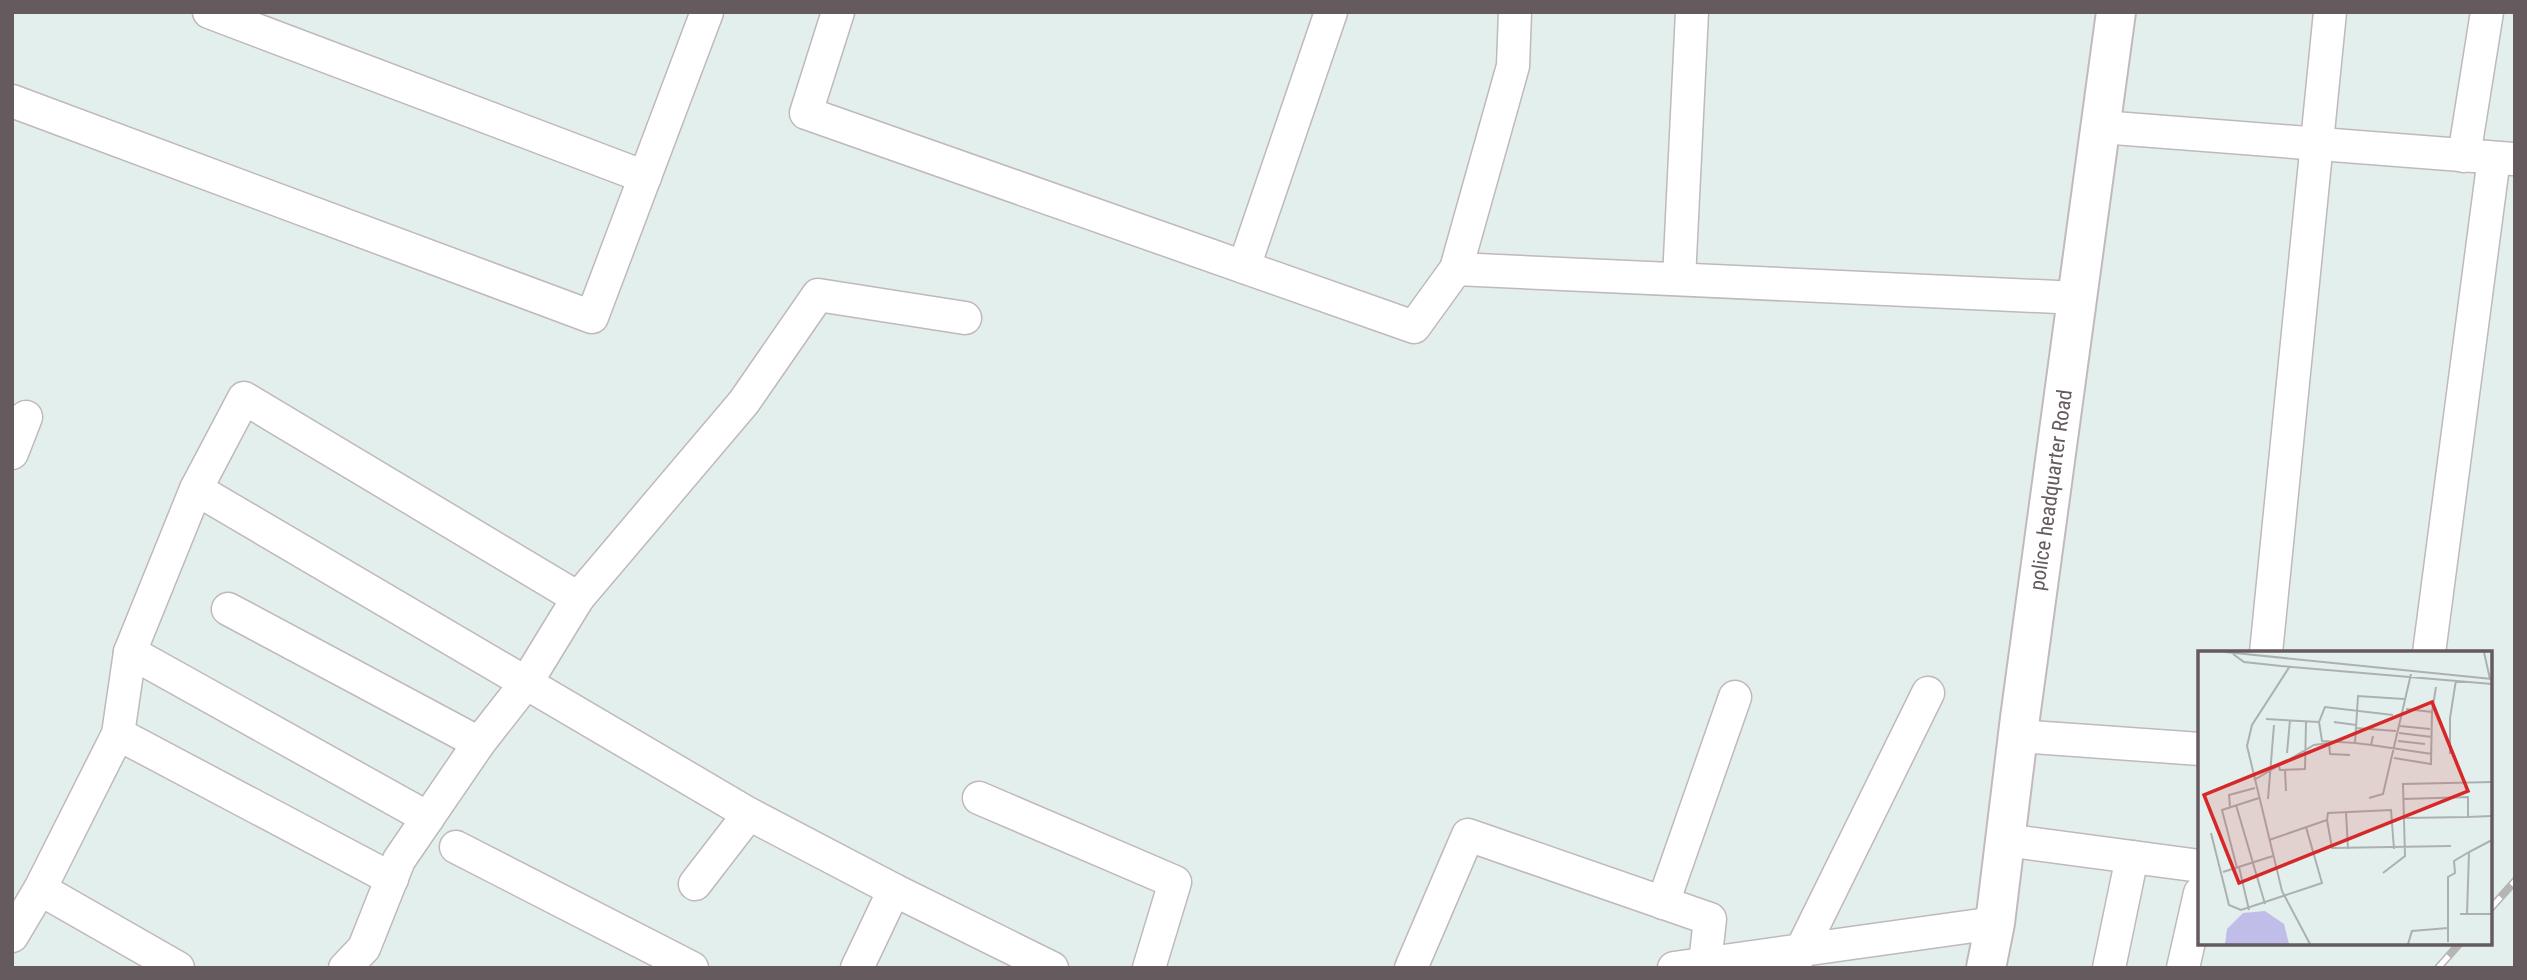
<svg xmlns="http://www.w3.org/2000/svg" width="2527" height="980" font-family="'Roboto Condensed',sans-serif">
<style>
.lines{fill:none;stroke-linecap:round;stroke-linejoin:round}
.street-casing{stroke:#c0b8bb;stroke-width:35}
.secondary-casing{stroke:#c3b9bc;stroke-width:42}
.street{stroke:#fff;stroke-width:32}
.secondary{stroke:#fff;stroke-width:38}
.rail-casing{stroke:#b6b5b6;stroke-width:8}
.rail{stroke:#fff;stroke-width:5;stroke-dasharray:16;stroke-linecap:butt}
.labels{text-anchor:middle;stroke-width:5;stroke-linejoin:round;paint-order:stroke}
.street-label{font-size:21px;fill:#655b5f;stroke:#fff}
.inset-road{fill:none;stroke:#adb0b0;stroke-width:2}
.view{fill:#d62828;fill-opacity:0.15;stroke:#d62828;stroke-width:3.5}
.inset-edge{fill:none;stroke:#655b5f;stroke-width:3.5}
</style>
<rect width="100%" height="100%" fill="#e3efed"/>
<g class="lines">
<defs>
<g id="street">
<polyline points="209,12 645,177"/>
<polyline points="838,12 806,113 1414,327 1456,269 1513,66 1515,12"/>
<polyline points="12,101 592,317 707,12"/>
<polyline points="2101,127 2513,159"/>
<polyline points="2464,156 2487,12"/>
<polyline points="1244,267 1331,12"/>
<polyline points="1456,269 2078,298"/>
<polyline points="1679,279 1692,12"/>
<polyline points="12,453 26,417"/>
<polyline points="196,489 749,814"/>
<polyline points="228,609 479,743"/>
<polyline points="130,652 428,818"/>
<polyline points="2266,653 2330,12"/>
<polyline points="2429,653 2494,158"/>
<polyline points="118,734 392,879"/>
<polyline points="2018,736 2200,749"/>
<polyline points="979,798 1175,882 1149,968"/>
<polyline points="2005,840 2200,866"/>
<polyline points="456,847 692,968"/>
<polyline points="695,884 749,814 894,890"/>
<polyline points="1663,903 1735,697"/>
<polyline points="12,936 40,889"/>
<polyline points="1794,965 1928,693"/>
<polyline points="178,968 40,889 118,734 130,652 196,489 244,398 578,598"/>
<polyline points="345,968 364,948 399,860 479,743 526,683 578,598 744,402 818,295 965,318"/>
<polyline points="857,968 894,890 1052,968"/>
<polyline points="1411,968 1468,835 1710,919 1705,963"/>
<polyline points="1674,968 1995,923"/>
<polyline points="2109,968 2132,857"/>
<polyline points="2183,968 2200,893"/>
</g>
<polyline id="secondary" points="1986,968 1995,923 2020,718 2116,12"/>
</defs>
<use href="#street" class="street-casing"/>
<use href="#secondary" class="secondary-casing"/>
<use href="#street" class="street"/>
<use href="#secondary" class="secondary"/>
<defs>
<g id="rail">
<polyline points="2490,909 2515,881"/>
<polyline points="2438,968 2460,943"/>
</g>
</defs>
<use href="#rail" class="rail-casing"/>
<use href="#rail" class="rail"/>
</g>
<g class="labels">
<g class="street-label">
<text transform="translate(2051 490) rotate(-82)" y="7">police headquarter Road</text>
</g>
</g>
<g transform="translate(2198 651)">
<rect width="294" height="294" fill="#e3efed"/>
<path d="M 67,260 L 86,273 L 91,293 L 27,293 L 29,278 L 45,262 Z" fill="#c0bde9"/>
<path class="inset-road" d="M 27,1 L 294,28M 286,1 L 292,28M 35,3 L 46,11 L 83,15 L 294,33M 92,15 L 54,74 L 49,95 L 84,240 L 112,293M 234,61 L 238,36M 68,68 L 121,71 L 127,56 L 195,64M 121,71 L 124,90 L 157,92 L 160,45 L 206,48M 136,71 L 158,74M 202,75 L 232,78M 158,77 L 198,80M 201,82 L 234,86M 200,90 L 227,93M 157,92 L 173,94 L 175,85M 173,94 L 234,103M 89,102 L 92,69M 252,103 L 252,67 L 258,29M 196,107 L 233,113 L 234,61 L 208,58M 81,115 L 82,119 L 107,118 L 108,71M 87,119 L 88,140M 56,129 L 116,94 L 131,92 L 132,103 L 152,104M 171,147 L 185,143 L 213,23M 70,148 L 76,74M 205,148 L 270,146 L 270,166 L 294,165M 38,154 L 67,253M 32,156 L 31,144 L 57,137M 148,161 L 150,198M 206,167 L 270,166M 129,169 L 134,197 L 253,195M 13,182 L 31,254 L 43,259 L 124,232 L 108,176M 71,189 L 129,169 L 130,162 L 193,159 L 196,198M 41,216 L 51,259M 39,217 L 24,159 L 61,147M 25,221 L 75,205M 185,222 L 207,205 L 205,133 L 294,131M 262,263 L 294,263M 269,263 L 271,201 L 294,189M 250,291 L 250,226 L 257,222 L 256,210 L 271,201M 210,293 L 214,280 L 250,277"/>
<path class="view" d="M 234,51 L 270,140 L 41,232 L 6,144 Z"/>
<rect width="294" height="294" class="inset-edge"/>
</g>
<rect width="2527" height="980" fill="none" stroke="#655b5f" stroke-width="28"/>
</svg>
